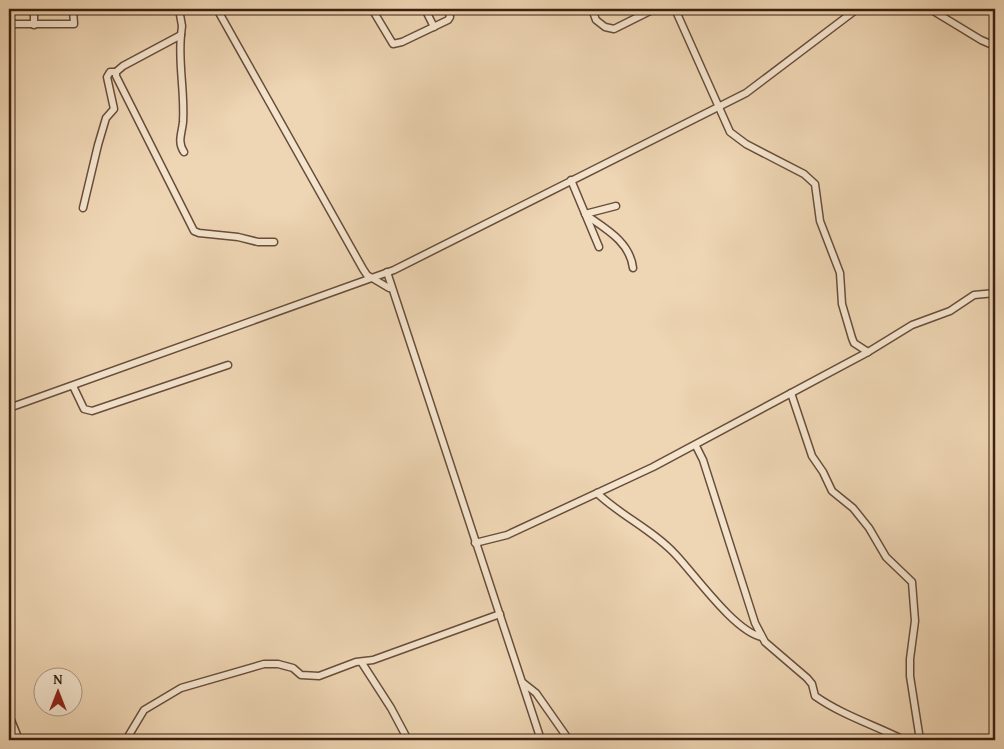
<svg xmlns="http://www.w3.org/2000/svg" width="1004" height="749" font-family="'Gentium Book Plus',serif">
<style>
.lines{fill:none;stroke-linecap:round;stroke-linejoin:round}
.minor-casing{stroke:#684d39;stroke-width:9}
.minor{stroke:#f4e4ce;stroke-width:6}
</style>
<rect width="100%" height="100%" fill="#eed5b3"/>
<filter id="stains"><feTurbulence type="fractalNoise" baseFrequency=".004" numOctaves="4"/><feColorMatrix values="0 0 0 0 .2 0 0 0 0 .09 0 0 0 0 .02 0 0 0 .5 -.17"/></filter>
<radialGradient id="worn" r=".72"><stop offset=".6" stop-color="#630" stop-opacity="0"/><stop offset="1" stop-color="#630" stop-opacity=".3"/></radialGradient>
<g class="lines">
<defs>
<g id="minor">
<polyline points="179,9 182,26 181,35 123,66 116,72 116,76 194,231 199,233 238,237 258,242 274,242"/>
<polyline points="217,9 363,269 367,275 389,288"/>
<polyline points="372,9 393,44 402,42 448,20 450,17 448,9"/>
<polyline points="425,9 434,27"/>
<polyline points="592,9 596,20 605,27 614,29 654,9"/>
<polyline points="675,9 730,132 746,144 804,174 815,184 820,221 840,273 842,304 852,338 854,343 868,352"/>
<polyline points="930,9 981,40 995,46"/>
<polyline points="9,24 74,24 73,9"/>
<polyline points="34,25 34,9"/>
<path d="M 181,35 C 178,64 185,92 183,122 C 182,133 177,142 184,152"/>
<polyline points="571,180 599,247"/>
<polyline points="83,208 98,145 106,118 114,109 107,77 110,72 116,72"/>
<polyline points="585,214 616,206"/>
<path d="M 586,215 C 606,229 630,242 633,268"/>
<polyline points="387,272 541,740"/>
<polyline points="73,386 84,409 92,411 228,365"/>
<polyline points="791,393 812,456 823,472 832,491 853,508 869,528 886,557 912,582 915,621 910,659 910,676 920,740"/>
<polyline points="9,408 394,270 746,93 857,9"/>
<path d="M 696,446 L 703,460 L 755,623 L 765,642 L 807,678 L 812,684 L 815,696 C 842,715 874,725 904,740"/>
<path d="M 597,493 C 621,516 653,530 676,555 C 695,575 735,632 762,637"/>
<polyline points="475,543 507,535 653,467 868,352 912,325 950,311 974,295 995,293"/>
<polyline points="362,663 391,708 408,740"/>
<polyline points="522,682 536,693 569,740"/>
<polyline points="9,715 19,740"/>
<polyline points="126,740 144,710 181,688 264,664 278,664 293,668 301,675 319,676 356,662 373,660 500,614"/>
</g>
</defs>
<use href="#minor" class="minor-casing"/>
<use href="#minor" class="minor"/>
</g>
<rect width="1004" height="749" fill="none" stroke="#eed5b3" stroke-width="30"/>
<rect x="10" y="10" width="984" height="729" fill="none" stroke="#3b2010" stroke-width="2.5"/>
<rect x="15" y="15" width="974" height="719" fill="none" stroke="#3b2010"/>
<g transform="translate(58 692)"><circle r="24" fill="#f4e4ce" stroke="#aa9682"/>
<path d="M0-4L9 19L0 12L-9 19Z" fill="#8f2418"/>
<text y="-8" font-size="14" font-weight="bold" text-anchor="middle" fill="#3b2010">N</text>
</g>
<rect width="100%" height="100%" filter="url(#stains)"/>
<rect width="100%" height="100%" fill="url(#worn)"/>
</svg>
